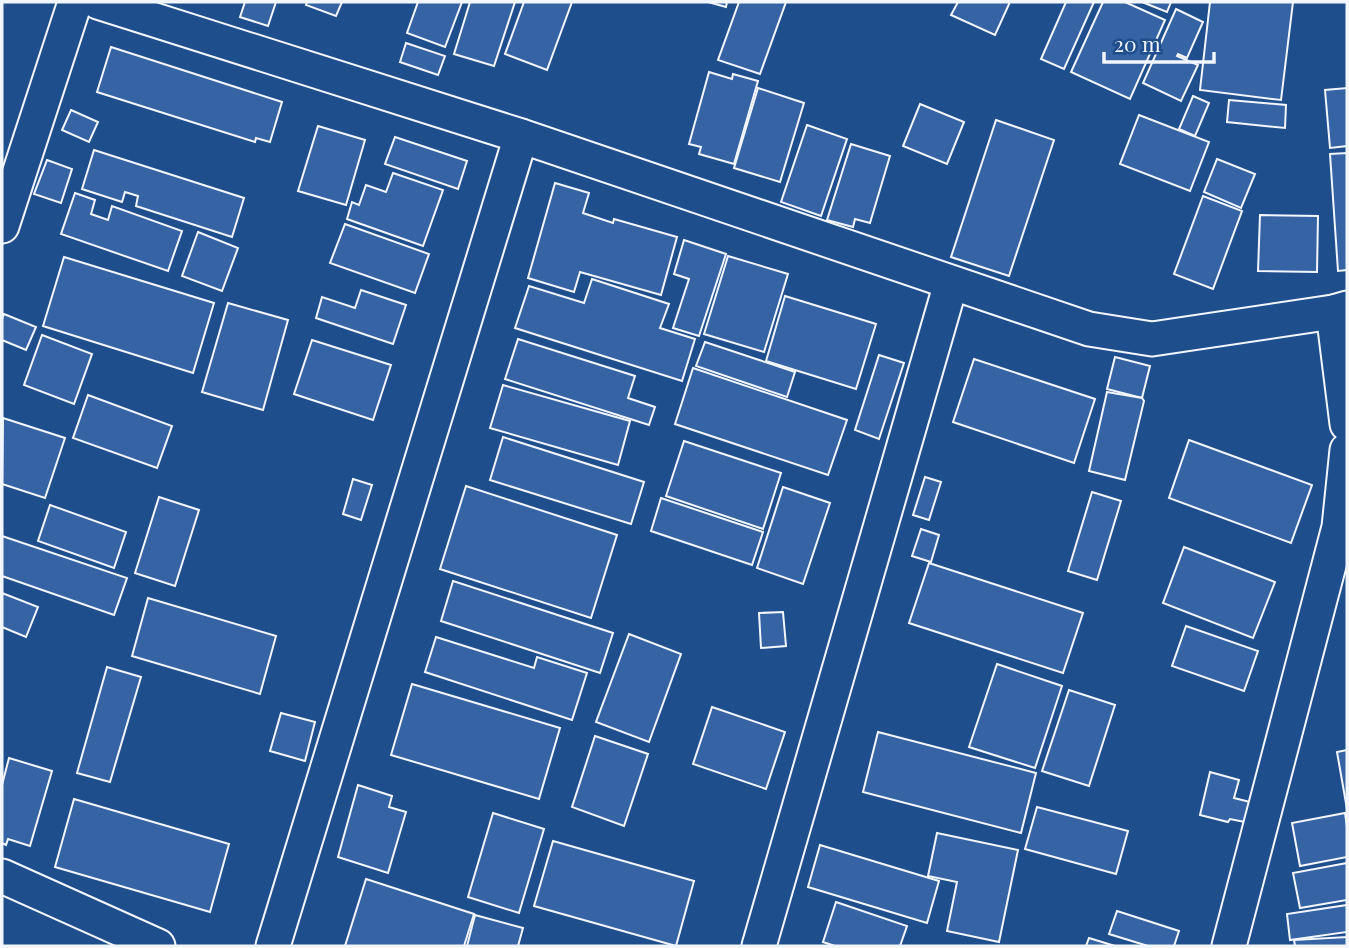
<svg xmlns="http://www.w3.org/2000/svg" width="1349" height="948" font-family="'Playfair Display',serif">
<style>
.building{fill:#3563a3;stroke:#f2f6ff;stroke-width:2}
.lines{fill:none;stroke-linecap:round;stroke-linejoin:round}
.minor-casing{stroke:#f2f6ff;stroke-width:37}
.minor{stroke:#1f4e8c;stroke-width:33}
</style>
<rect width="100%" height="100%" fill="#1f4e8c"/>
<g class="building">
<polygon points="245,2 276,2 268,26 240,17"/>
<polygon points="307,2 342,2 336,16 306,5"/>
<polygon points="418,2 462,2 445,47 407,33"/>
<polygon points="470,2 515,2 494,66 454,54"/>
<polygon points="524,2 572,2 547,70 505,54"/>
<polygon points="708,2 727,2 726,7"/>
<polygon points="739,2 786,2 760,74 718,60"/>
<polygon points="958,2 1010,2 995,35 951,15"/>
<polygon points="1066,2 1094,2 1064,69 1041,59"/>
<polygon points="1103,2 1125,2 1165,20 1130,99 1071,72"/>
<polygon points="1142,2 1171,2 1167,12"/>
<polygon points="1210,2 1293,2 1281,100 1200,90"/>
<polygon points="1176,9 1203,22 1187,58 1178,54 1177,56 1198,65 1181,101 1143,83"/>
<polygon points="406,43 445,56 438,75 400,62"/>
<polygon points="111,47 282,102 270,142 256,138 255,142 97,92"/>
<polygon points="709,72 732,79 733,74 758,81 734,164 699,154 701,147 689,144"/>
<polygon points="758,88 804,103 780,182 734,168"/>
<polygon points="1347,88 1347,146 1330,148 1325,90"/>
<polygon points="1193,96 1209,103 1195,136 1179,129"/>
<polygon points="1229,100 1286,105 1285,128 1227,122"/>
<polygon points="920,104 964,122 947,164 903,146"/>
<polygon points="71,110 98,122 89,142 62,130"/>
<polygon points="1139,115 1209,142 1190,191 1120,164"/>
<polygon points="996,120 1054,140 1009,276 951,257"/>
<polygon points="807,125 847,139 821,216 781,202"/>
<polygon points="318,126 365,140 346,205 298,191"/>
<polygon points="395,137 467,161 458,189 385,164"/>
<polygon points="851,144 890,156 870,223 855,219 853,227 827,220"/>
<polygon points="94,150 244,198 232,237 136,206 138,196 125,192 122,202 82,189"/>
<polygon points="1347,153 1347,270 1338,271 1330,154"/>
<polygon points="1217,159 1255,174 1241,208 1204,192"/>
<polygon points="47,160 72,169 61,203 34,194"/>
<polygon points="393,173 443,190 423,246 347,219 352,202 359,205 366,185 386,192"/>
<polygon points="555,183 589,193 583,213 613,223 614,219 677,237 661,295 580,272 574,292 528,278"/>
<polygon points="75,193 95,200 91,214 108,220 112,206 182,231 168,271 61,234"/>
<polygon points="1203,196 1242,211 1213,289 1174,274"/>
<polygon points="1260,215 1318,216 1317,272 1258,271"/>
<polygon points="345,224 429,254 415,293 330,263"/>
<polygon points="198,232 238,248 222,291 182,276"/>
<polygon points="684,240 726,254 699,336 673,328 689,279 674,274"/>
<polygon points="728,256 788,274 764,352 704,334"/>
<polygon points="64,257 214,303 193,373 43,326"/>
<polygon points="592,279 669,304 660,328 695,339 682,381 515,328 529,286 584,303"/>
<polygon points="361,290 406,305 393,344 316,318 322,297 355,308"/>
<polygon points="785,296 876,324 856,389 766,361"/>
<polygon points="228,303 288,320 263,410 202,392"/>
<polygon points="4,314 36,327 26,350 2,340 2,319"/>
<polygon points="42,335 92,354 74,404 24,385"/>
<polygon points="518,339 635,376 628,398 655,407 649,425 505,379"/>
<polygon points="312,340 391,365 373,420 294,394"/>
<polygon points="705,342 795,372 787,397 696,366"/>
<polygon points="879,355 904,363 879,439 855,430"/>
<polygon points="1115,357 1150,366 1142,398 1107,389"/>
<polygon points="974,359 1095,399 1074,463 953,422"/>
<polygon points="693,368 847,420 828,475 675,424"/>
<polygon points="503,385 630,421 618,465 490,428"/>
<polygon points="1107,392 1142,398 1144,401 1125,480 1089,471"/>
<polygon points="88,395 172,426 157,468 73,438"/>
<polygon points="3,418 65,438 45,498 2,484"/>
<polygon points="503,437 644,482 631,524 490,480"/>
<polygon points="1189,440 1312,485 1291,543 1169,498"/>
<polygon points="684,441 781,473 763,529 666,496"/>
<polygon points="925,477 941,482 929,520 913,515"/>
<polygon points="353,479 372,485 361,520 343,514"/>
<polygon points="466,486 617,535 591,618 440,569"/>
<polygon points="783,487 830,503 803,584 757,568"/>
<polygon points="1092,492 1121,501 1097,580 1068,571"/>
<polygon points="159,497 199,510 175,586 135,573"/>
<polygon points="661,498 763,532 752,565 651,531"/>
<polygon points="50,505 126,532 114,568 38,541"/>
<polygon points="921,529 939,535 931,562 912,556"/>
<polygon points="2,536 127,578 114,615 2,576"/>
<polygon points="1184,547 1275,582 1253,638 1163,603"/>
<polygon points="929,563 1083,613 1063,673 909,623"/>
<polygon points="453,581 613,633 600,673 441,621"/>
<polygon points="2,593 38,607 26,637 2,627"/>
<polygon points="148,598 276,636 260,694 132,656"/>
<polygon points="783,612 786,646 761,648 759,613"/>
<polygon points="1186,626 1258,651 1244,691 1172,666"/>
<polygon points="629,634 681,654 649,742 596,722"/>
<polygon points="436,637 534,668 537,657 587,673 572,720 425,672"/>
<polygon points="997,664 1062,686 1035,768 969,747"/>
<polygon points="107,667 141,677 110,782 77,773"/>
<polygon points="412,684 560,728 539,799 391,755"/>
<polygon points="1069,690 1115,705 1089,786 1042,771"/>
<polygon points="712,707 785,732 766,789 693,764"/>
<polygon points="281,713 315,722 305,761 270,751"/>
<polygon points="878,732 1036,773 1021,833 863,792"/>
<polygon points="595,736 648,754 624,826 572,807"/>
<polygon points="1347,750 1347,809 1337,752"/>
<polygon points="9,758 52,771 30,846 8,839 6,845 2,843 2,785"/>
<polygon points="1210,772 1239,780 1234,798 1250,802 1245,822 1230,819 1228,822 1200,815"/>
<polygon points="358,785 392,796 389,807 406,812 388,873 338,857"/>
<polygon points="74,799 229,844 210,912 55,867"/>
<polygon points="1037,807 1128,831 1116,874 1025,849"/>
<polygon points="493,813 544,829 519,913 468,897"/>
<polygon points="1345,813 1347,827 1347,857 1300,866 1292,823"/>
<polygon points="937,833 1018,850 999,942 947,931 957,882 928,876"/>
<polygon points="553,841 694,881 676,946 534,906"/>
<polygon points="820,845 939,881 927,923 808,887"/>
<polygon points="1347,863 1347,900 1300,908 1293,873"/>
<polygon points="366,879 474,914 464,946 345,946"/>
<polygon points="836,902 907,926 900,946 835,946 823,942"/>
<polygon points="1347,905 1347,932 1290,940 1287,914"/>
<polygon points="1117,911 1179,931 1174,946 1148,946 1109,934"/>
<polygon points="475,915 523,928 518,946 467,946"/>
<polygon points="1347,937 1347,946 1295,946 1294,940"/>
<polygon points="1089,938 1115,946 1086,946"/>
</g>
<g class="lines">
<defs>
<g id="minor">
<polyline points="98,2 521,136 1089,329 1152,339 1333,312 1347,308"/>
<polyline points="2,226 75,2"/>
<polyline points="1333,312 1347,424"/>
<polyline points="2,876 158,946"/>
<polyline points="273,946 521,136"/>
<polyline points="759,946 951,283"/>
<polyline points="1229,946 1339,527 1347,450"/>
</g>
</defs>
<use href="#minor" class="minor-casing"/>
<use href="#minor" class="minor"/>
</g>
<rect width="1349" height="948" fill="none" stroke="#f2f6ff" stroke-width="7"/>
<path d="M1104 52v10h110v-10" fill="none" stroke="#f2f6ff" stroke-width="3.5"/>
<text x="1114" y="52" font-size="21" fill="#f2f6ff" stroke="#1f4e8c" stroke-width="5" paint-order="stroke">20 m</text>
</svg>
